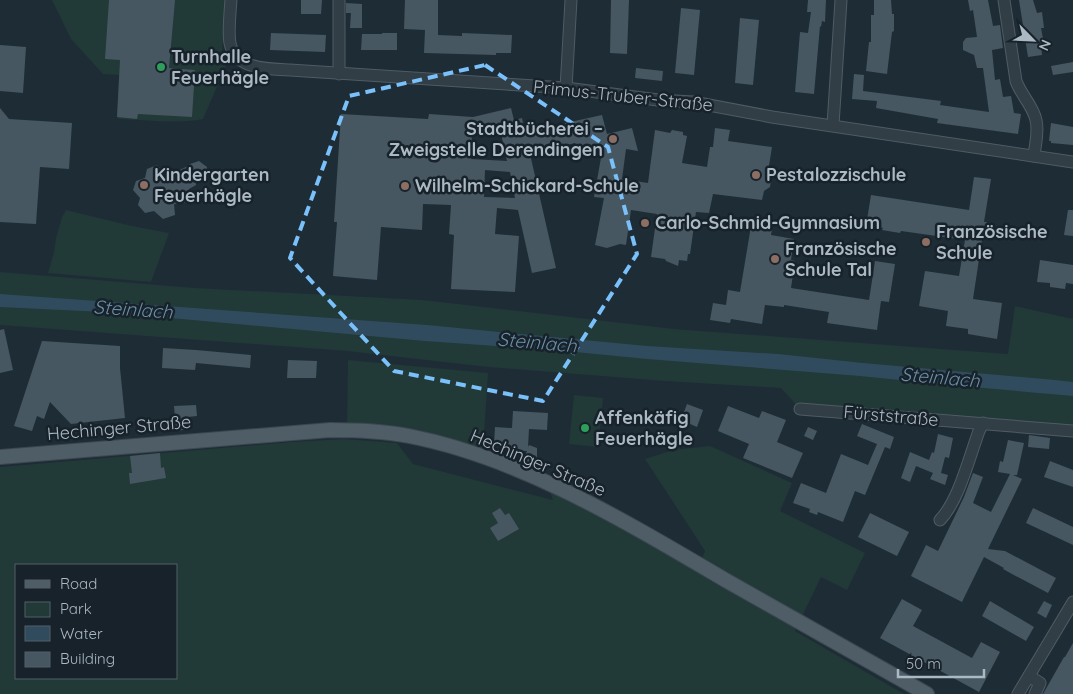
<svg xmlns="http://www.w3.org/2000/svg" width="1073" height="694" font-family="Quicksand,sans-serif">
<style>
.green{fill:#213937;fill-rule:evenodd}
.water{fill:#314b5e}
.building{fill:#465762;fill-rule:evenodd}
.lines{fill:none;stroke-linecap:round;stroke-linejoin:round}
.minor-casing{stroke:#4f5b65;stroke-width:13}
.major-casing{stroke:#3b4650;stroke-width:16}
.minor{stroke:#323e46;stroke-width:11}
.major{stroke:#4f5d67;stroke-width:14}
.marked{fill:none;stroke:#7ac0fa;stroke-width:4;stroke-dasharray:10 6;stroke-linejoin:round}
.leisure-dot{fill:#2e9e5b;stroke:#18222a;stroke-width:2}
.education-dot{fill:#8d6e63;stroke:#18222a;stroke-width:2}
.labels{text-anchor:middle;stroke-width:5;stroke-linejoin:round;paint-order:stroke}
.poi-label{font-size:18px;font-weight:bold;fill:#abb9c4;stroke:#18222a;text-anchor:start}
.street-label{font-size:18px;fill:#abb9c4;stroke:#18222a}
.water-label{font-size:19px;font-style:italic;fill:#6b8fa9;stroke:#18222a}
</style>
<rect width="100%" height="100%" fill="#1e2c36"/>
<g class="green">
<path d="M 52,0 L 226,0 L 222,51 L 229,59 L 203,119 C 179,124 145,120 119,119 L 117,117 L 119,75 L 103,74 L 71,39 Z"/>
<polygon points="66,210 132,226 169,233 151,282 48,273 54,252 56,238 62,217"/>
<polygon points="0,272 195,288 423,300 674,329 1008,354 1015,306 1073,319 1073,431 800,409 781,388 664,381 488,367 347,351 0,325"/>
<polygon points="348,360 488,373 483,450 347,424"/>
<polygon points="574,395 603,398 598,447 569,444"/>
<path d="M 344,439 L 397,443 L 413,464 L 553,500 L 547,483 L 699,565 L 705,551 L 645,459 L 673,450 L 710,446 L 792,483 L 780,511 L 865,553 L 847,590 L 821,577 L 795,631 L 904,694 L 0,694 L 0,467 L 292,442 ZM 16,565 L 176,565 L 176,678 L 16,678 Z"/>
</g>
<polygon class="water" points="0,294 427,325 647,346 778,354 863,363 1055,380 1073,382 1073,396 939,384 860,376 647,359 555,350 425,341 104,312 0,307"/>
<g class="building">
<polygon points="109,0 175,0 169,68 195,70 192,117 138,114 137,119 117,117 120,60 105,59"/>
<polygon points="301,0 322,0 321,14 301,14"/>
<polygon points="405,0 438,0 438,35 462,36 462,33 512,35 511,53 496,53 496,55 424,53 425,30 404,29"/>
<polygon points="611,0 629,0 627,54 610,53"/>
<polygon points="808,0 826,0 825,22 822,21 821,27 820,26 814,94 795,92 800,32 808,33 811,12 807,12"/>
<polygon points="874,0 891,0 892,14 894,14 894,31 892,32 887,74 866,71 869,42 871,42 871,15 874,15"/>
<polygon points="968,0 988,0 993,26 1000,25 1003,48 992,50 995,80 1000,79 1003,97 1011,96 1014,113 1021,114 1018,134 937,123 938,119 876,108 877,101 852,99 854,74 864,75 863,91 941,101 940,105 989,112 983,68 977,68 974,55 963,50 963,42 966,38 977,37 973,10 970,11"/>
<polygon points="1019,0 1033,0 1037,13 1042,12 1044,28 1041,28 1044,44 1041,44 1042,55 1028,57"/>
<polygon points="346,3 362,4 362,28 350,28 351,13 346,13"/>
<polygon points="681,8 700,10 694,75 675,73"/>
<polygon points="740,18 759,20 753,85 735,83"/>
<polygon points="271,33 326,35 325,52 270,50"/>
<polygon points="382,33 397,33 397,50 361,50 362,34 382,34"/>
<polygon points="0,45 26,47 23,93 0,91"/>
<polygon points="1073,62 1073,72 1053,75 1051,66"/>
<polygon points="636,68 663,71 662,81 635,78"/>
<polygon points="0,108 9,119 72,123 69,169 40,167 36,224 0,222"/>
<path d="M 511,108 L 514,120 L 522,118 L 525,132 L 602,115 L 607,134 L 632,128 L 638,151 L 626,149 L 622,179 L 648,183 L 655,130 L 670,133 L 672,130 L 683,132 L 683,135 L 687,136 L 682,163 L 707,167 L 710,147 L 713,147 L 715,128 L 730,130 L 728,141 L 772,147 L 768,172 L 772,172 L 770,187 L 764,191 L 762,200 L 713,194 L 709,213 L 696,212 L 690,254 L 688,254 L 687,261 L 679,260 L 678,266 L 666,261 L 665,259 L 651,257 L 657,214 L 631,210 L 626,245 L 620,244 L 607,248 L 595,245 L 604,198 L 594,197 L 602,152 L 577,158 L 575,143 L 530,154 L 556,268 L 532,273 L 518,210 L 497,208 L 495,234 L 519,236 L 515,292 L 451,289 L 454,235 L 449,234 L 451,205 L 423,204 L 422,230 L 381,227 L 377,280 L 333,276 L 337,222 L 334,222 L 341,114 L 428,119 L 429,114 L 473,117 ZM 472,132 L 501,134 L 507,161 L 471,159 ZM 485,170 L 510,172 L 515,198 L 484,197 Z"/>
<polygon points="1051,123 1073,127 1073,145 1051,143 1051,141 1049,141"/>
<polygon points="199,161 207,167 205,179 196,182 196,185 189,189 185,203 174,204 175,215 163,219 154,211 145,213 138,205 140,198 133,190 136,181 145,178 147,169 157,165 166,173 171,174 188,166 190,164"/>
<polygon points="974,177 991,179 984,222 987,222 985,234 983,233 973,299 1002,303 997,339 968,334 968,329 946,326 948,311 919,306 925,271 959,276 965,240 901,231 900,233 882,230 883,228 866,226 871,195 969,210"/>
<polygon points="1068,210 1073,210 1073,236 1064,235"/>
<polygon points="751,226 772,229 771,235 794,239 791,260 795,261 791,288 869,300 875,261 895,264 889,302 881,301 877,330 827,323 829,312 784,305 784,307 765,305 762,324 731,319 730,323 710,320 713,303 726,305 728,290 740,292"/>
<polygon points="1040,260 1073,265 1073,284 1066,283 1065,289 1050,287 1050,283 1037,282"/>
<polygon points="4,329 13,370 0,373 0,330"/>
<polygon points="42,341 120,346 120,368 125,418 71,424 50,402 44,419 37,416 32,431 14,426"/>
<polygon points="163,348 196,350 251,355 250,368 196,363 195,370 162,368"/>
<polygon points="288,360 317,361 316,378 287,378"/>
<polygon points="687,404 703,410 697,427 681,420"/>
<polygon points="196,405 197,416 188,417 189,429 176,431 174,406"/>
<polygon points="728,406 759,418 762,411 786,420 777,442 803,453 792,478 743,458 749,444 718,431"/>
<polygon points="513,411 548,413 547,430 529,429 528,447 529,445 537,448 537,456 534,465 523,461 527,451 510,450 511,445 494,444 495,427 512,428"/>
<polygon points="862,424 894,437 890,449 885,447 865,495 855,491 843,522 818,512 817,515 809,512 810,509 793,503 801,483 826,493 841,454 868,465 877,444 857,436"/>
<polygon points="808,427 817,431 813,440 804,436"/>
<polygon points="938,434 953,438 949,458 945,457 941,473 948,475 945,485 930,479 933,473 916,466 910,482 901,478 910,452 929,460 932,452 934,453"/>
<polygon points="1029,435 1050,438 1049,449 1028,447"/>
<polygon points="1008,440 1024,443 1017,475 1013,475 1022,479 988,549 1005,551 1056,578 1048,593 1012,574 1003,569 1004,568 984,557 962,602 911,576 926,545 938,551 964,497 973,473 983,477 973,503 991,512 1010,474 998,472 1000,461 1003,462"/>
<polygon points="160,453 161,468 164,467 166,478 130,484 129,473 132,473 130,456"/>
<polygon points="1050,461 1073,470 1073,487 1044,477"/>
<polygon points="500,508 505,515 509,513 519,529 498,541 490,528 498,523 492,513"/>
<polygon points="1033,508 1073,527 1073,545 1026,523"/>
<polygon points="870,513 909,532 897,556 858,537"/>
<polygon points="902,599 922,610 913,626 972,658 981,642 1000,652 979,692 880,638"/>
<polygon points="990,601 1034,627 1026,641 982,616"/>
<polygon points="1044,601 1052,605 1046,618 1037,613"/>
<polygon points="1073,643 1073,694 1043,694 1064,657 1065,657"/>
</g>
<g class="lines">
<defs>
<g id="minor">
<path d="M 231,0 C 230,12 228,33 230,43 C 235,70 270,69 290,70 L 566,88 L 658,100 L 693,102 L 772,117 L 1073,162"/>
<path d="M 1004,0 L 1016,81 C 1021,95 1033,106 1036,120 C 1039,132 1035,145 1034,156"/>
<polyline points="339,74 339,0"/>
<polyline points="566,88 571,0"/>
<polyline points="833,125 841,0"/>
<polyline points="800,409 1073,431"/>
<path d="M 940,520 C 959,500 969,458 979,431 L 983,423"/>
<polyline points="1029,676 1040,683 1035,694"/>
<polyline points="1018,694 1073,602"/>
</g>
<path id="major" d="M 0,457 L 330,430 C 356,430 383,431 409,436 C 522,458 628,523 727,581 C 793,619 860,656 927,694"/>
</defs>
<use href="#minor" class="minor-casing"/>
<use href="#major" class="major-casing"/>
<use href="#minor" class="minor"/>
<use href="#major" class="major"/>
</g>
<path class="marked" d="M 485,65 L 608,147 L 637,254 L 543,401 L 394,371 L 290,258 L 349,96 Z"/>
<g class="leisure-dot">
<circle cx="161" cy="67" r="5"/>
<circle cx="585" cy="428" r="5"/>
</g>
<g class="education-dot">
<circle cx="613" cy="139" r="5"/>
<circle cx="756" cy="175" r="5"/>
<circle cx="144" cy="185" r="5"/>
<circle cx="405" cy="186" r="5"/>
<circle cx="645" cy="223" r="5"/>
<circle cx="926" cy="242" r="5"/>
<circle cx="775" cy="259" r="5"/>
</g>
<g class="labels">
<g class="poi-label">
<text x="171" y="63">Turnhalle<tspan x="171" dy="21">Feuerhägle</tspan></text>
<text x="603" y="135" text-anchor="end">Stadtbücherei –<tspan x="603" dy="21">Zweigstelle Derendingen</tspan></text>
<text x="154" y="181">Kindergarten<tspan x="154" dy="21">Feuerhägle</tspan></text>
<text x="766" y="181">Pestalozzischule</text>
<text x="415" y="192">Wilhelm-Schickard-Schule</text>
<text x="655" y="229">Carlo-Schmid-Gymnasium</text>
<text x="936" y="238">Französische<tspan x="936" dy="21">Schule</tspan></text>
<text x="785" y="255">Französische<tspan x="785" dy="21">Schule Tal</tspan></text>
<text x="595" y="424">Affenkäfig<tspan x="595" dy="21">Feuerhägle</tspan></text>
</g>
<g class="street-label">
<text transform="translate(623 96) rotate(6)" y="6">Primus-Truber-Straße</text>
<text transform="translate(891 416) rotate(5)" y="6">Fürststraße</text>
<text transform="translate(119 428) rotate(-5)" y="6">Hechinger Straße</text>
<text transform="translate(538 463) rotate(23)" y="6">Hechinger Straße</text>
</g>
<g class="water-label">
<text transform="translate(133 309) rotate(4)" y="7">Steinlach</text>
<text transform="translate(537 342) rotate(5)" y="7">Steinlach</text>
<text transform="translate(940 377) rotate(5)" y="7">Steinlach</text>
</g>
</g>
<rect x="15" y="564" width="162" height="115" fill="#18222a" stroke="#535e68"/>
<rect x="25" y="580" width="25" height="8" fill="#4f5d67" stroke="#535e68"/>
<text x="60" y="589" font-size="15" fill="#abb9c4">Road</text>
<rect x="25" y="602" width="25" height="15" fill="#213937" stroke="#535e68"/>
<text x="60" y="614" font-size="15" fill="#abb9c4">Park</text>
<rect x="25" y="626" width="25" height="15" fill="#314b5e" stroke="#535e68"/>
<text x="60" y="639" font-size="15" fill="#abb9c4">Water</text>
<rect x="25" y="652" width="25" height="15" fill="#465762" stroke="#535e68"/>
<text x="60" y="664" font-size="15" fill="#abb9c4">Building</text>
<g transform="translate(1033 40) rotate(114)" stroke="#18222a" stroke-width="4" paint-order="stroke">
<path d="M0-4L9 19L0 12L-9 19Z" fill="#abb9c4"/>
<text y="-8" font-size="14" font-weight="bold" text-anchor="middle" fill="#abb9c4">N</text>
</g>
<path d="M898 669v8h86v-8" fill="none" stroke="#abb9c4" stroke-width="2.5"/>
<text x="906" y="669" font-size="15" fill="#abb9c4" stroke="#18222a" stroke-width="4" paint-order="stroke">50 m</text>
</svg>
